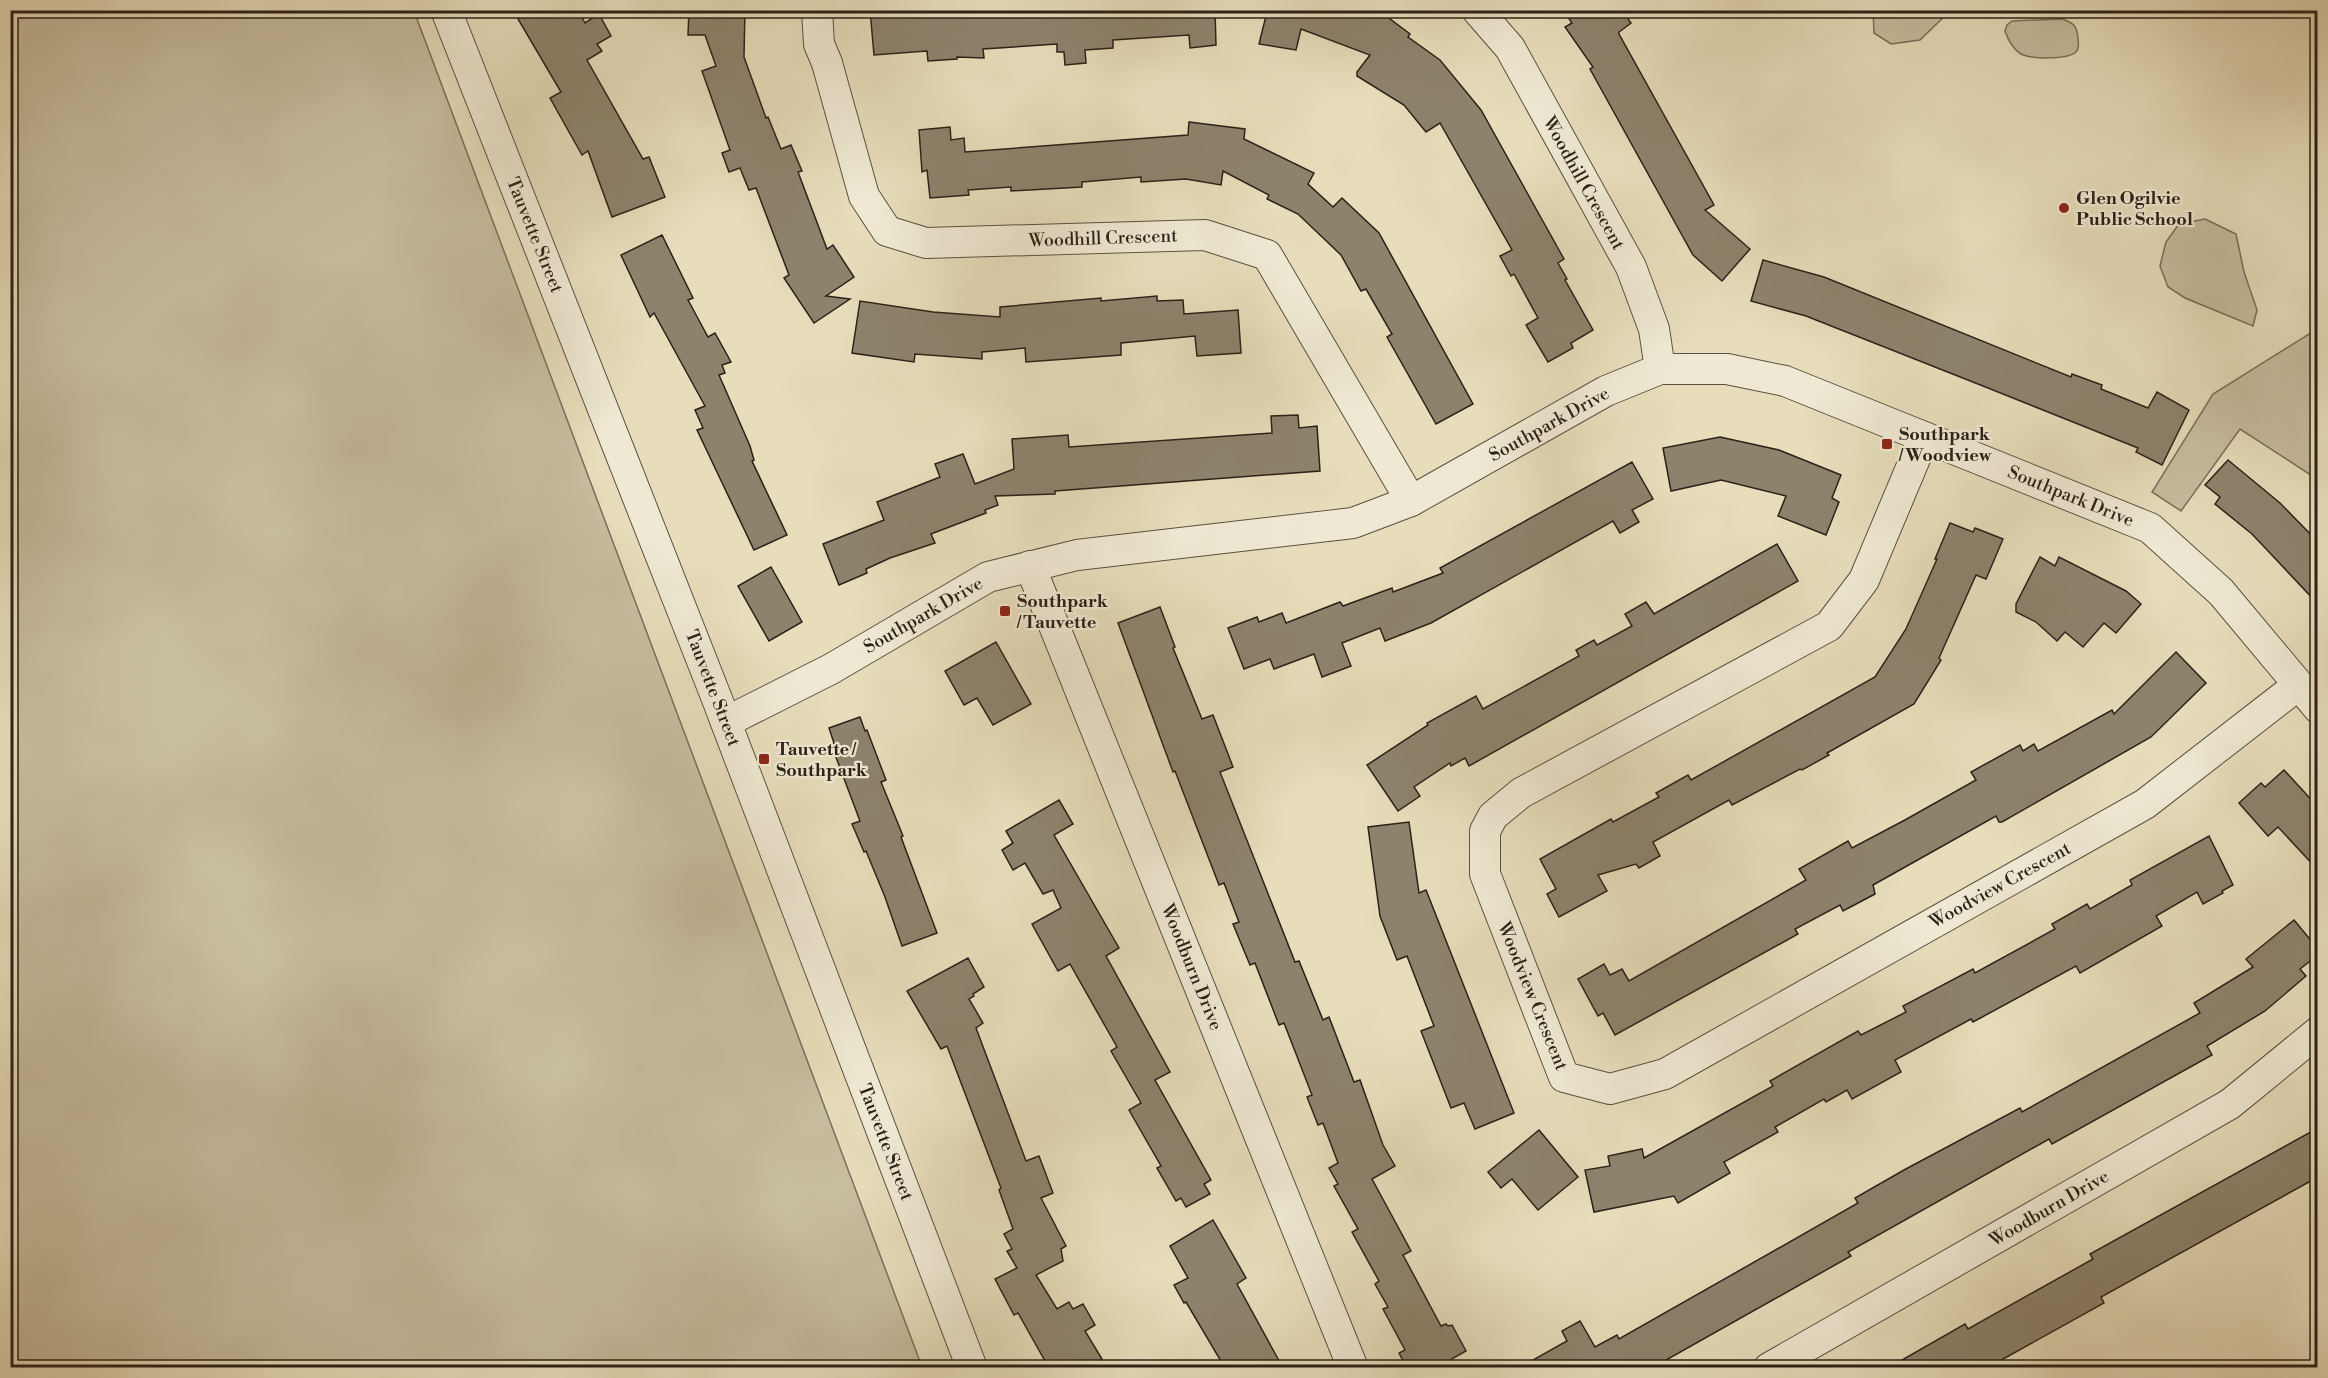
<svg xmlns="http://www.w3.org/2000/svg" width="2328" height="1378" font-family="'Libre Bodoni',serif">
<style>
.green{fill:#c7bd9f;stroke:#796f5c;stroke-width:1.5}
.building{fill:#8d836d;stroke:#2b2119;stroke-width:1.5}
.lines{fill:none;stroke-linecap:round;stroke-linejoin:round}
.minor-casing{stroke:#5a5042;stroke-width:32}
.minor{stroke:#efe9d3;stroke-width:30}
.poi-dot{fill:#8f2418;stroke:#efe9d3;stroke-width:2}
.labels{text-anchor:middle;stroke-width:4.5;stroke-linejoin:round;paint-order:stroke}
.street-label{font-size:18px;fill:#2b2119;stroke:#efe9d3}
.poi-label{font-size:18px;font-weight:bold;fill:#2b2119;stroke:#efe9d3;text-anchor:start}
</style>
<rect width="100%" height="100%" fill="#e7ddbb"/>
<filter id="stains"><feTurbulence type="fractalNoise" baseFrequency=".00333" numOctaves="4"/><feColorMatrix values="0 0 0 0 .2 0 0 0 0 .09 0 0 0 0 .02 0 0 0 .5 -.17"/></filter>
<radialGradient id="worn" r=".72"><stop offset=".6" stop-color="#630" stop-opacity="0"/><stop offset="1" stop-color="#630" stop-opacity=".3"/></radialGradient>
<g class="green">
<polygon points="10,11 414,11 922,1367 11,1367"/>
<polygon points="1873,11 1873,10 1950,11 1920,40 1891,44 1874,33"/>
<path d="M 2062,19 C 2074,23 2077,26 2078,38 C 2078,43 2080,48 2076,52 C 2067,60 2031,59 2021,54 C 2013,49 2008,40 2005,31 L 2007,25 L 2012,21 Z"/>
<polygon points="2205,219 2236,234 2244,272 2257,310 2253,326 2185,298 2168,287 2160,266 2166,242 2179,224"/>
<polygon points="2317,329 2317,479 2240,429 2181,511 2152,492 2213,394"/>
</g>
<g class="building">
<polygon points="532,10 578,10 585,23 599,14 611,36 597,44 602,51 587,60 643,159 649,157 665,197 612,217 588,151 582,155 550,98 561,92 518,19"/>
<polygon points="689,10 745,10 744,57 766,118 768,117 781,149 791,145 802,171 798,172 827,249 833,245 854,277 826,296 850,299 814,323 784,278 789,275 756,188 749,190 740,168 729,172 722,153 730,150 702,71 716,66 705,35 688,35"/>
<polygon points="870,10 1215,10 1216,45 1190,48 1189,35 1113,40 1113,48 1085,50 1086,63 1065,65 1064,52 1057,52 1057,44 983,49 984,58 957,57 957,59 928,61 927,51 874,55"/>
<polygon points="1256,10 1378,10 1410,34 1408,37 1440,60 1481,110 1564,259 1558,263 1567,279 1565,280 1593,330 1571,343 1573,348 1548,362 1526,325 1538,318 1514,274 1511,276 1500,256 1512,250 1440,123 1426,132 1404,105 1357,76 1357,72 1370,55 1301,29 1296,50 1259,44 1266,16 1256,13"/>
<polygon points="1563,10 1622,10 1631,23 1619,32 1619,34 1714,205 1705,210 1750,249 1722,281 1693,255 1590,69 1593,67 1565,27 1572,23"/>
<polygon points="1189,122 1245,129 1244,139 1314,173 1308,184 1333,207 1342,198 1379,233 1473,404 1436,424 1387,337 1392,334 1366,289 1361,291 1341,255 1298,214 1267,199 1269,195 1223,171 1221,185 1186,179 1141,182 1141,177 1082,182 1082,187 1011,191 1011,187 968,190 969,195 930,198 927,170 922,172 919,130 950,127 951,140 964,138 965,152 1188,135"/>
<polygon points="662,235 693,298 688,300 708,337 715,333 731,362 722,365 725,373 719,375 750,446 754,460 752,461 787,535 754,550 697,430 703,428 695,410 705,406 654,313 650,317 621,255"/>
<polygon points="1763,260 1824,277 2071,377 2072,374 2102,385 2101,389 2148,408 2157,392 2189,410 2162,465 2136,452 2138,448 1983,386 1806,316 1751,301"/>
<polygon points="1157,296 1157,301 1183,300 1184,314 1238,310 1241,353 1197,356 1195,336 1121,343 1121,355 1026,362 1025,348 982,352 982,359 915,354 914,362 852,353 860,301 933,312 1000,317 1000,307 1101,298 1101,301"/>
<polygon points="1298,415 1299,428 1317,426 1320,471 1055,491 1055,494 995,496 998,505 985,510 986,513 931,534 935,543 890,558 866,569 867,573 839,585 823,544 884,520 877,502 940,477 935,464 963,454 975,484 1014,469 1012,439 1068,435 1069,447 1272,433 1271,416"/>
<polygon points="1720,437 1779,450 1841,475 1832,498 1839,502 1826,535 1778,516 1786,496 1721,480 1671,491 1663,448"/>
<polygon points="2228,460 2280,503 2318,542 2318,604 2252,534 2215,504 2220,497 2205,485"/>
<polygon points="1632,462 1653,499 1632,510 1639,522 1620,533 1613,521 1431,623 1385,641 1380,628 1342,643 1351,666 1322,677 1314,654 1274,669 1270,659 1244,669 1228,628 1257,617 1259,622 1282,613 1286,623 1340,602 1343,606 1392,588 1393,592 1443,573 1440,568"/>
<polygon points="1950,523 1973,532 1975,528 2003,539 1986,579 1976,575 1939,658 1941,660 1914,704 1827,753 1829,755 1802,770 1800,769 1732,805 1729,800 1653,842 1660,856 1639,868 1636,864 1598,875 1607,891 1559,917 1547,894 1556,889 1540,859 1611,819 1613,822 1659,797 1656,793 1688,775 1691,780 1875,677 1906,629 1937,559 1935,559"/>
<polygon points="1777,544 1798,581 1469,766 1465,758 1451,766 1450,763 1414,787 1420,796 1398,811 1367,765 1428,725 1427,723 1476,696 1483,709 1579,656 1576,650 1594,640 1597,645 1632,626 1625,614 1646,602 1654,614"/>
<polygon points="2040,557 2055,566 2059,557 2126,591 2141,604 2116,633 2104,623 2083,647 2065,632 2057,641 2036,622 2016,612 2016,604"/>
<polygon points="771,567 802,622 769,641 738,586"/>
<polygon points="1160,607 1175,647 1173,648 1202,719 1213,715 1233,767 1220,772 1295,962 1299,961 1323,1020 1329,1017 1354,1082 1360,1080 1383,1145 1395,1166 1372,1179 1411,1251 1403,1255 1441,1326 1446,1324 1448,1326 1452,1325 1466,1351 1436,1368 1407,1368 1399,1353 1405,1350 1383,1309 1388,1307 1375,1284 1379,1281 1352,1232 1358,1229 1334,1186 1338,1184 1329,1168 1338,1163 1323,1123 1318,1125 1307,1097 1312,1095 1284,1023 1279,1025 1255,963 1250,965 1233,924 1239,922 1224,883 1219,885 1175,771 1173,772 1118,623"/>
<polygon points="996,642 1031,704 993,725 977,698 964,705 945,671"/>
<polygon points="2176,652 2206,683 2151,737 2002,822 1999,822 1996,816 1873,885 1875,894 1843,911 1840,905 1795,929 1798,934 1615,1035 1603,1013 1598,1016 1578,979 1604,964 1610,975 1622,969 1629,981 1806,880 1799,869 1848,841 1852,848 1905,820 1976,780 1971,772 2020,745 2023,751 2034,744 2038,751 2112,710 2114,714"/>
<polygon points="860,717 865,731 867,730 886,780 881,782 903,836 901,837 937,933 902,946 885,897 866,851 864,852 852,824 860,821 831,744 834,743 829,728"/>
<polygon points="2284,770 2318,807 2318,870 2278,827 2268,836 2239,803 2261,783 2265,787"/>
<polygon points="1059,800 1073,824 1054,835 1119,948 1106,956 1170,1072 1155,1080 1211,1180 1204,1184 1210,1194 1186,1207 1181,1198 1176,1201 1157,1168 1161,1166 1129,1110 1141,1103 1111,1051 1117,1047 1070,964 1058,971 1032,924 1061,908 1053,890 1043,894 1025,863 1013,870 1002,850 1013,843 1006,831"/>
<polygon points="1409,822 1419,893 1426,890 1514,1113 1475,1129 1464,1103 1451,1108 1421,1031 1434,1026 1407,956 1397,960 1380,916 1368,827"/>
<polygon points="2209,836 2233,885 2222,891 2223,893 2203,904 2197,892 2156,916 2162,926 2080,973 2076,966 1973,1022 1971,1019 1895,1060 1901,1072 1852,1099 1847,1090 1826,1102 1824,1099 1775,1127 1778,1132 1724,1162 1730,1173 1678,1203 1674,1196 1594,1212 1585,1170 1610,1166 1608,1156 1642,1149 1644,1158 1773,1086 1770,1081 1858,1031 1861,1035 1906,1012 1903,1006 1973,969 1975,973 2055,929 2052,924 2087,904 2090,909 2132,885 2130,880"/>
<polygon points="2294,920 2318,949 2318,955 2300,969 2306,976 2265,1011 2207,1046 2212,1055 2052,1144 2049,1139 1848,1252 1851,1256 1652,1368 1519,1368 1567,1341 1562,1331 1580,1321 1595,1347 1617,1335 1619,1339 1858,1203 1855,1198 1904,1170 2020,1108 2022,1112 2200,1013 2194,1003 2253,967 2246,959"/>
<polygon points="968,958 984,987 973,994 974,996 969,999 983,1023 976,1028 1026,1161 1039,1156 1053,1193 1041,1198 1066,1246 1061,1249 1063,1261 1036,1275 1057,1309 1069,1302 1073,1309 1083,1304 1095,1325 1085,1331 1102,1359 1088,1368 1049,1368 1018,1313 1014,1315 995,1279 1017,1268 1007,1251 1012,1249 1004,1234 1013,1229 999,1190 1001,1188 947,1046 941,1049 907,991"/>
<polygon points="2318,1128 2318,1177 2101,1297 2104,1303 1987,1368 1888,1368 1965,1324 1968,1329 2034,1292 2093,1259 2090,1254"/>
<polygon points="1539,1130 1578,1177 1538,1210 1512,1179 1501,1188 1488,1172"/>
<polygon points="1213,1220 1246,1278 1237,1284 1283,1368 1225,1368 1186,1302 1184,1303 1174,1285 1188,1278 1170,1246"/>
</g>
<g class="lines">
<defs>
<g id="minor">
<polyline points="446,10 717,699 972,1368"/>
<polyline points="817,10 819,44 827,63 864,196 887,231 926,243 1205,235 1267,255 1411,501"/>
<polyline points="1477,10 1510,48 1631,267 1654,329 1660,369"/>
<polyline points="1924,437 1864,580 1829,626 1521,793 1493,816 1485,831 1485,874 1564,1077 1610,1089 1665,1074 2145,804 2297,686"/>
<polyline points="1030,566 1353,1368"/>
<polyline points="726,722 831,669 988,577 1077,555 1353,523 1411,501 1606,391 1660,369 1727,369 1785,381 2150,528 2221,592 2318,708"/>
<polyline points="1769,1368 2230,1104 2318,1032"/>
</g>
</defs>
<use href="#minor" class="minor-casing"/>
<use href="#minor" class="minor"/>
</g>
<g class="poi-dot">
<circle cx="2064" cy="208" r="6"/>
<rect x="1881" y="438" width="12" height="12" rx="3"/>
<rect x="999" y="605" width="12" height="12" rx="3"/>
<rect x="758" y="753" width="12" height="12" rx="3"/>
</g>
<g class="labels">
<g class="street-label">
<text transform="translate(1584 183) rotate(61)" y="6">Woodhill Crescent</text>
<text transform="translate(535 235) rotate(68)" y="6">Tauvette Street</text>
<text transform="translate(1103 238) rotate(-2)" y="6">Woodhill Crescent</text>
<text transform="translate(1549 424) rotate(-29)" y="6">Southpark Drive</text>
<text transform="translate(2071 496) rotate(22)" y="6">Southpark Drive</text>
<text transform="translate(923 615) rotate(-30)" y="6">Southpark Drive</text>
<text transform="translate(713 688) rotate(69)" y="6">Tauvette Street</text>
<text transform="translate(2000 885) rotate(-29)" y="6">Woodview Crescent</text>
<text transform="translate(1192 967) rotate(68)" y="6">Woodburn Drive</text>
<text transform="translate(1533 996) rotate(68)" y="6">Woodview Crescent</text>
<text transform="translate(886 1142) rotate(69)" y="6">Tauvette Street</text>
<text transform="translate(2049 1208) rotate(-30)" y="6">Woodburn Drive</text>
</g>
<g class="poi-label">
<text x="2076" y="204">Glen Ogilvie<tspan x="2076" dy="21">Public School</tspan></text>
<text x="1899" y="440">Southpark<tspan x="1899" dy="21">/ Woodview</tspan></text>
<text x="1017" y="607">Southpark<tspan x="1017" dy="21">/ Tauvette</tspan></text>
<text x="776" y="755">Tauvette /<tspan x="776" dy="21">Southpark</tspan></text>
</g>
</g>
<rect width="2328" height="1378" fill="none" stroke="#e7ddbb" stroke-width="36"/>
<rect x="12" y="12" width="2304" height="1354" fill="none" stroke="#2b2119" stroke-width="3"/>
<rect x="18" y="18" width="2292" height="1342" fill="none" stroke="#2b2119" stroke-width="1.5"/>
<rect width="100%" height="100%" filter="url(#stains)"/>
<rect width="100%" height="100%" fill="url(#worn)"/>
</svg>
